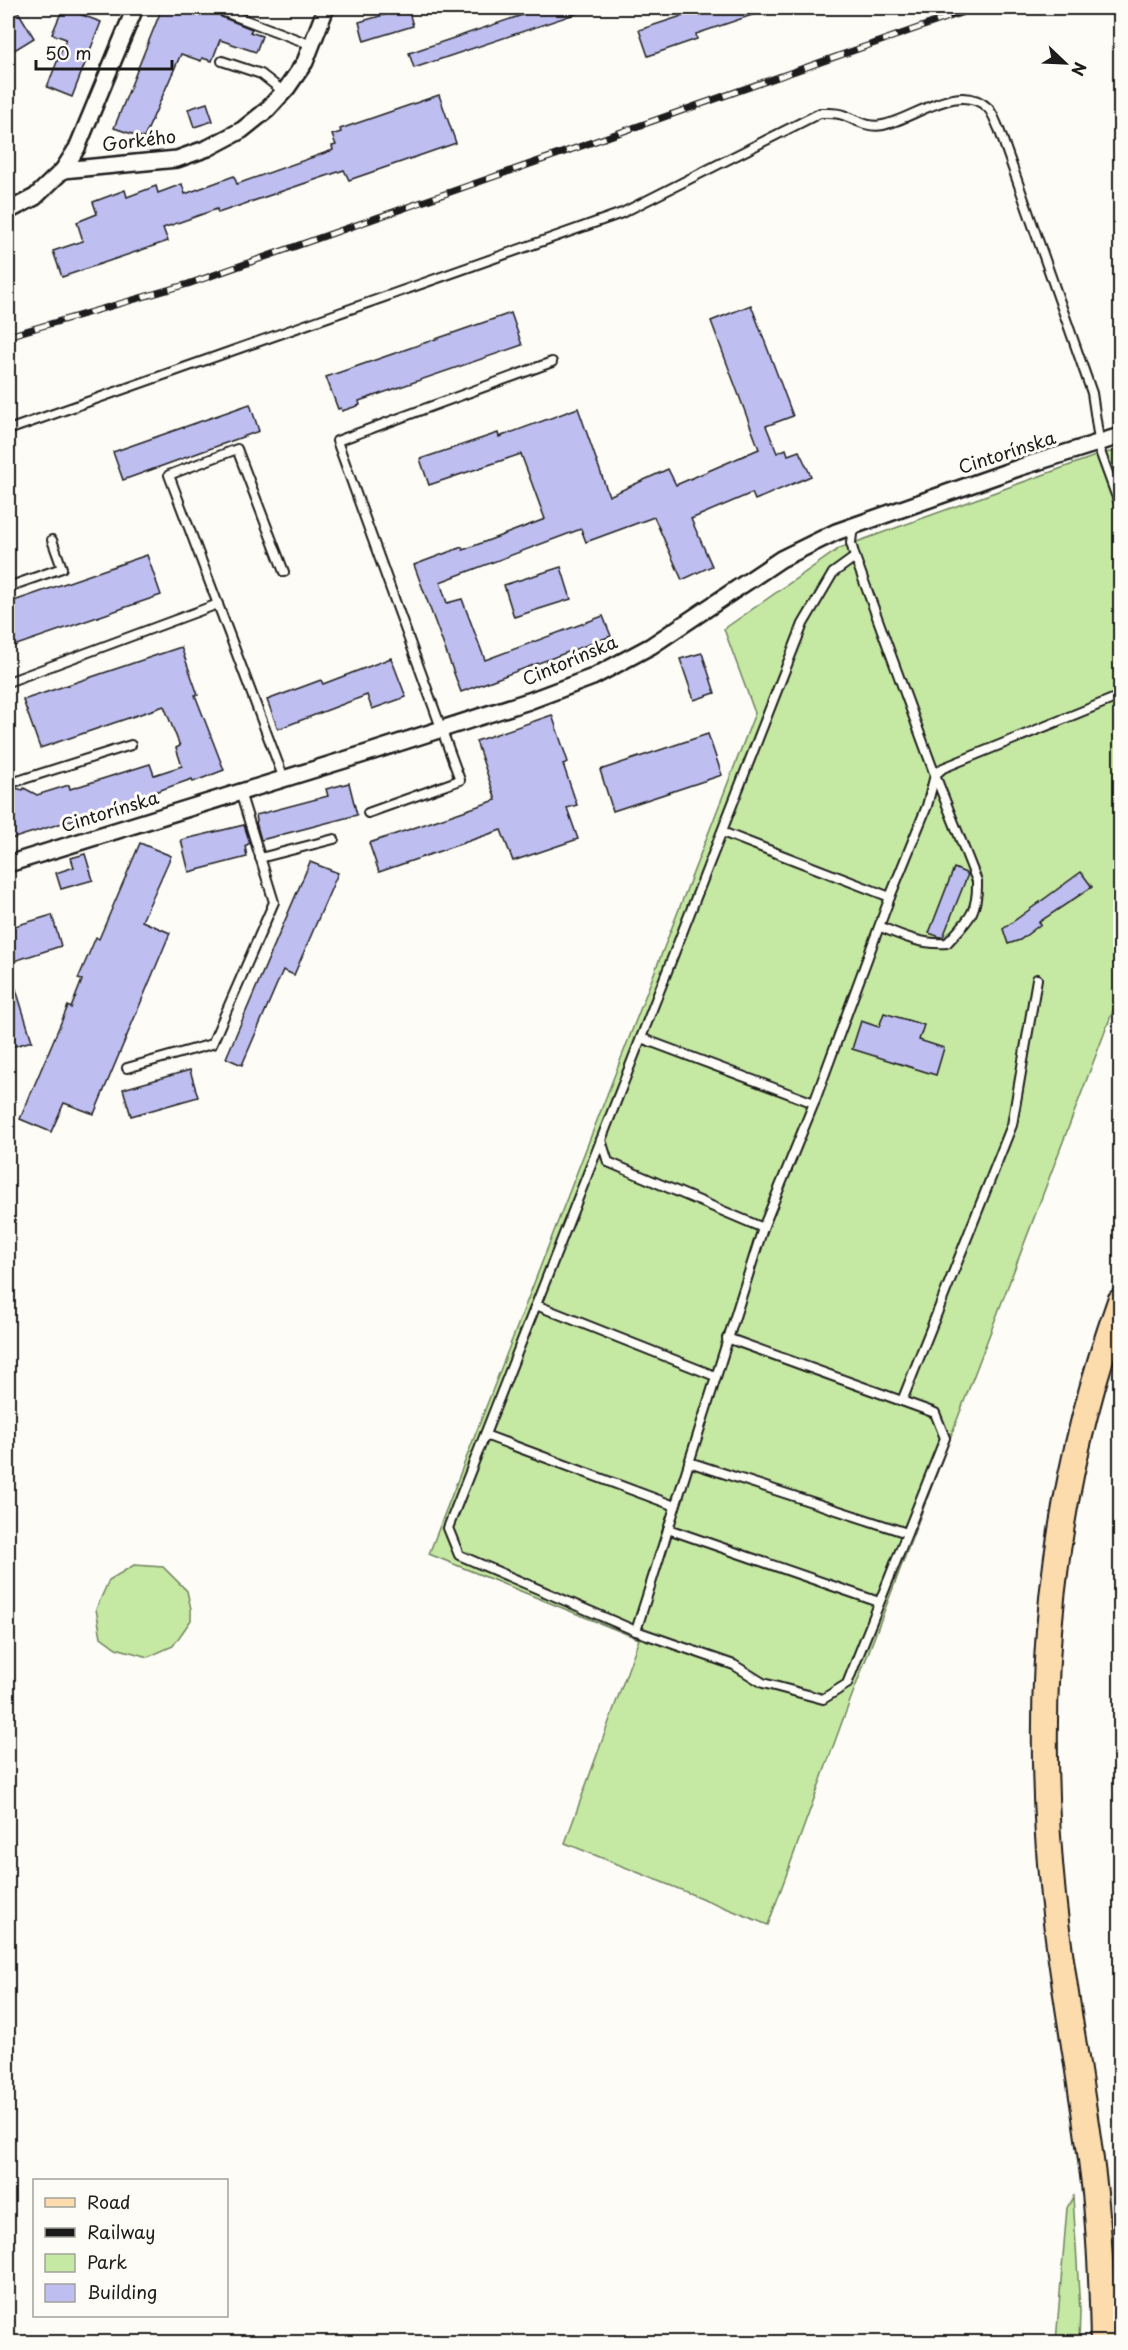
<svg xmlns="http://www.w3.org/2000/svg" width="1128" height="2350" font-family="'Playpen Sans',sans-serif">
<style>
.green{fill:#c5e9a2;stroke:#70825f;stroke-width:1.5}
.building{fill:#bebef0;stroke:#1c1c1c;stroke-width:1.5}
.lines{fill:none;stroke-linecap:round;stroke-linejoin:round}
.service-casing{stroke:#1c1c1c;stroke-width:12}
.minor-casing{stroke:#1c1c1c;stroke-width:20}
.primary-casing{stroke:#1c1c1c;stroke-width:28}
.service{stroke:#fdfcf7;stroke-width:8}
.minor{stroke:#fdfcf7;stroke-width:15}
.primary{stroke:#fcdcac;stroke-width:24}
.rail-casing{stroke:#1c1c1c;stroke-width:7}
.rail{stroke:#fdfcf7;stroke-width:4.5;stroke-dasharray:14;stroke-linecap:butt}
.labels{text-anchor:middle;stroke-width:6;stroke-linejoin:round;paint-order:stroke}
.street-label{font-size:18px;fill:#1c1c1c;stroke:#fdfcf7}
</style>
<rect width="100%" height="100%" fill="#fdfcf7"/>
<filter id="ink" filterUnits="userSpaceOnUse"><feTurbulence type="fractalNoise" baseFrequency=".0167" numOctaves="2"/><feDisplacementMap in="SourceGraphic" scale="12" xChannelSelector="R" yChannelSelector="G"/><feConvolveMatrix kernelMatrix="1 2 1 2 8 2 1 2 1" color-interpolation-filters="sRGB"/></filter>
<g filter="url(#ink)">
<g class="green">
<polygon points="1120,450 1120,992 842,1722 768,1925 565,1843 639,1639 429,1554 755,713 724,629 840,548 1101,454"/>
<polygon points="134,1565 163,1567 187,1591 191,1609 191,1620 173,1646 148,1657 116,1648 101,1637 96,1609 109,1580"/>
<polygon points="1073,2197 1080,2311 1079,2342 1056,2342 1067,2208"/>
</g>
<g class="building">
<polygon points="8,8 16,8 34,38 8,54"/>
<polygon points="63,8 101,22 72,97 47,87 66,39 52,34"/>
<polygon points="162,8 220,8 218,12 221,17 252,29 250,32 262,36 256,52 220,40 212,61 202,58 201,61 181,54 144,138 114,128"/>
<polygon points="408,8 413,26 364,41 359,22"/>
<polygon points="543,8 587,8 587,10 414,68 409,53"/>
<polygon points="706,8 767,8 767,10 696,34 697,39 648,56 639,30"/>
<polygon points="439,95 456,143 349,180 344,170 218,213 217,209 163,228 168,241 62,277 53,251 83,241 77,222 97,214 93,202 125,190 127,197 156,186 158,193 182,184 185,194 234,176 237,184 333,150 332,146 336,145 332,135 341,132 340,129"/>
<polygon points="207,103 213,121 194,127 188,109"/>
<polygon points="751,305 793,416 766,426 777,453 786,449 788,455 799,451 811,476 755,500 752,493 691,519 712,566 682,580 654,517 586,542 581,529 440,582 447,603 462,599 485,660 603,616 611,636 461,692 414,565 462,547 463,550 545,519 521,454 429,485 420,459 498,433 499,437 578,408 609,496 668,469 676,485 759,449 711,321"/>
<polygon points="511,313 522,345 359,401 360,405 342,411 341,408 338,409 326,377"/>
<polygon points="250,404 259,431 123,480 113,452"/>
<polygon points="147,555 161,595 8,648 8,603"/>
<polygon points="561,567 571,599 514,617 504,585"/>
<polygon points="181,647 198,695 195,695 224,770 193,782 192,779 149,794 149,796 8,840 8,803 15,788 23,790 24,788 37,795 69,785 70,789 150,764 154,775 182,766 176,748 180,746 164,706 40,748 23,700"/>
<polygon points="702,653 715,693 694,700 680,659"/>
<polygon points="391,658 406,697 372,709 367,695 278,729 267,700 321,680 323,684"/>
<polygon points="552,715 568,762 563,764 577,805 567,808 578,839 513,861 501,830 379,872 369,843 496,800 476,741"/>
<polygon points="708,734 722,775 613,811 600,770"/>
<polygon points="349,783 357,815 261,840 256,822 257,821 256,815 328,796 326,789"/>
<polygon points="244,825 250,843 245,846 247,857 189,872 181,840"/>
<polygon points="140,843 171,856 142,921 170,933 94,1114 64,1103 51,1132 20,1119 68,1006 71,1008 82,980 78,979 96,937 99,939"/>
<polygon points="85,854 93,880 61,889 56,873 74,867 71,858"/>
<polygon points="310,862 338,873 294,975 283,970 242,1065 226,1058"/>
<polygon points="954,868 968,874 943,937 940,937 929,933"/>
<polygon points="1081,872 1092,887 1039,922 1041,924 1020,940 1008,944 1003,929"/>
<polygon points="52,915 61,946 8,963 8,928"/>
<polygon points="8,973 11,973 32,1041 8,1048"/>
<polygon points="884,1013 924,1025 919,1040 944,1048 936,1075 852,1049 861,1021 879,1027"/>
<polygon points="190,1070 198,1097 131,1116 123,1089"/>
</g>
<g class="lines">
<defs>
<g id="service">
<polyline points="224,12 312,45"/>
<polyline points="222,61 261,74 284,92"/>
<path d="M 8,430 L 622,213 L 820,113 C 828,113 836,112 843,115 C 857,120 867,128 883,125 C 914,119 959,80 988,108 C 993,113 996,123 999,129 L 1092,393 L 1101,454 L 1120,506"/>
<polyline points="284,572 237,449 169,475 284,779"/>
<polyline points="8,587 62,568 52,540"/>
<polyline points="8,682 218,604"/>
<polyline points="8,784 131,745"/>
<polyline points="368,813 460,780 337,441 552,362"/>
<polyline points="722,832 890,897"/>
<polyline points="260,858 334,839"/>
<path d="M 881,927 C 902,936 923,945 947,943 C 968,920 978,914 977,881 L 935,775 L 943,768 L 1120,696"/>
<polyline points="641,1038 814,1103"/>
<polyline points="127,1068 212,1044 274,902 240,792"/>
<polyline points="601,1140 448,1528 459,1555 636,1631 734,1665 763,1683 823,1699 847,1684 945,1438 935,1413 727,1338"/>
<polyline points="763,1228 608,1162 601,1140 803,624 833,573 855,557"/>
<polyline points="536,1305 715,1376"/>
<polyline points="902,1401 1012,1125 1037,979"/>
<polyline points="485,1435 675,1506"/>
<polyline points="689,1462 907,1533"/>
<polyline points="668,1529 879,1602"/>
<polyline points="636,1631 763,1228 814,1103 890,897 927,806 935,775 855,557 851,543 853,525"/>
</g>
<g id="minor">
<polyline points="63,170 177,159 208,148 242,130 267,110 287,88 305,62 326,8"/>
<polyline points="8,211 35,197 63,170 77,148 135,8"/>
<polyline points="8,864 364,754 529,701 593,677 651,646 781,559 836,532 1021,467 1120,436"/>
</g>
<path id="primary" d="M 1103,2342 C 1102,2290 1100,2237 1094,2184 C 1083,2088 1063,1992 1053,1896 C 1032,1689 1050,1497 1120,1301"/>
</defs>
<use href="#service" class="service-casing"/>
<use href="#minor" class="minor-casing"/>
<use href="#primary" class="primary-casing"/>
<use href="#service" class="service"/>
<use href="#minor" class="minor"/>
<use href="#primary" class="primary"/>
<defs>
<polyline id="rail" points="8,336 188,284 975,8"/>
</defs>
<use href="#rail" class="rail-casing"/>
<use href="#rail" class="rail"/>
</g>
</g>
<g class="labels">
<g class="street-label">
<text transform="translate(139 141) rotate(-7)" y="6">Gorkého</text>
<text transform="translate(1007 453) rotate(-18)" y="6">Cintorínska</text>
<text transform="translate(570 661) rotate(-23)" y="6">Cintorínska</text>
<text transform="translate(110 812) rotate(-17)" y="6">Cintorínska</text>
</g>
</g>
<rect width="1128" height="2350" fill="none" stroke="#fdfcf7" stroke-width="30"/>
<rect x="15" y="15" width="1098" height="2320" fill="none" stroke="#1c1c1c" stroke-width="2" filter="url(#ink)"/>
<rect x="33" y="2179" width="195" height="138" fill="#fdfcf7" stroke="#a3a29f" stroke-width="1.5"/>
<rect x="45" y="2198" width="30" height="9" fill="#fcdcac" stroke="#a3a29f" stroke-width="1.5"/>
<text x="87" y="2209" font-size="18" fill="#1c1c1c">Road</text>
<rect x="45" y="2228" width="30" height="9" fill="#1c1c1c" stroke="#a3a29f" stroke-width="1.5"/>
<text x="87" y="2239" font-size="18" fill="#1c1c1c">Railway</text>
<rect x="45" y="2254" width="30" height="18" fill="#c5e9a2" stroke="#a3a29f" stroke-width="1.5"/>
<text x="87" y="2269" font-size="18" fill="#1c1c1c">Park</text>
<rect x="45" y="2284" width="30" height="18" fill="#bebef0" stroke="#a3a29f" stroke-width="1.5"/>
<text x="87" y="2299" font-size="18" fill="#1c1c1c">Building</text>
<g transform="translate(1065 63) rotate(113)" stroke="#fdfcf7" stroke-width="4.5" paint-order="stroke">
<path d="M0-4.5L10 22L0 15L-10 22Z" fill="#1c1c1c"/>
<text y="-9" font-size="16" font-weight="bold" text-anchor="middle" fill="#1c1c1c">N</text>
</g>
<path d="M36 60v9h136v-9" fill="none" stroke="#1c1c1c" stroke-width="3"/>
<text x="45" y="60" font-size="18" fill="#1c1c1c" stroke="#fdfcf7" stroke-width="4.5" paint-order="stroke">50 m</text>
</svg>
